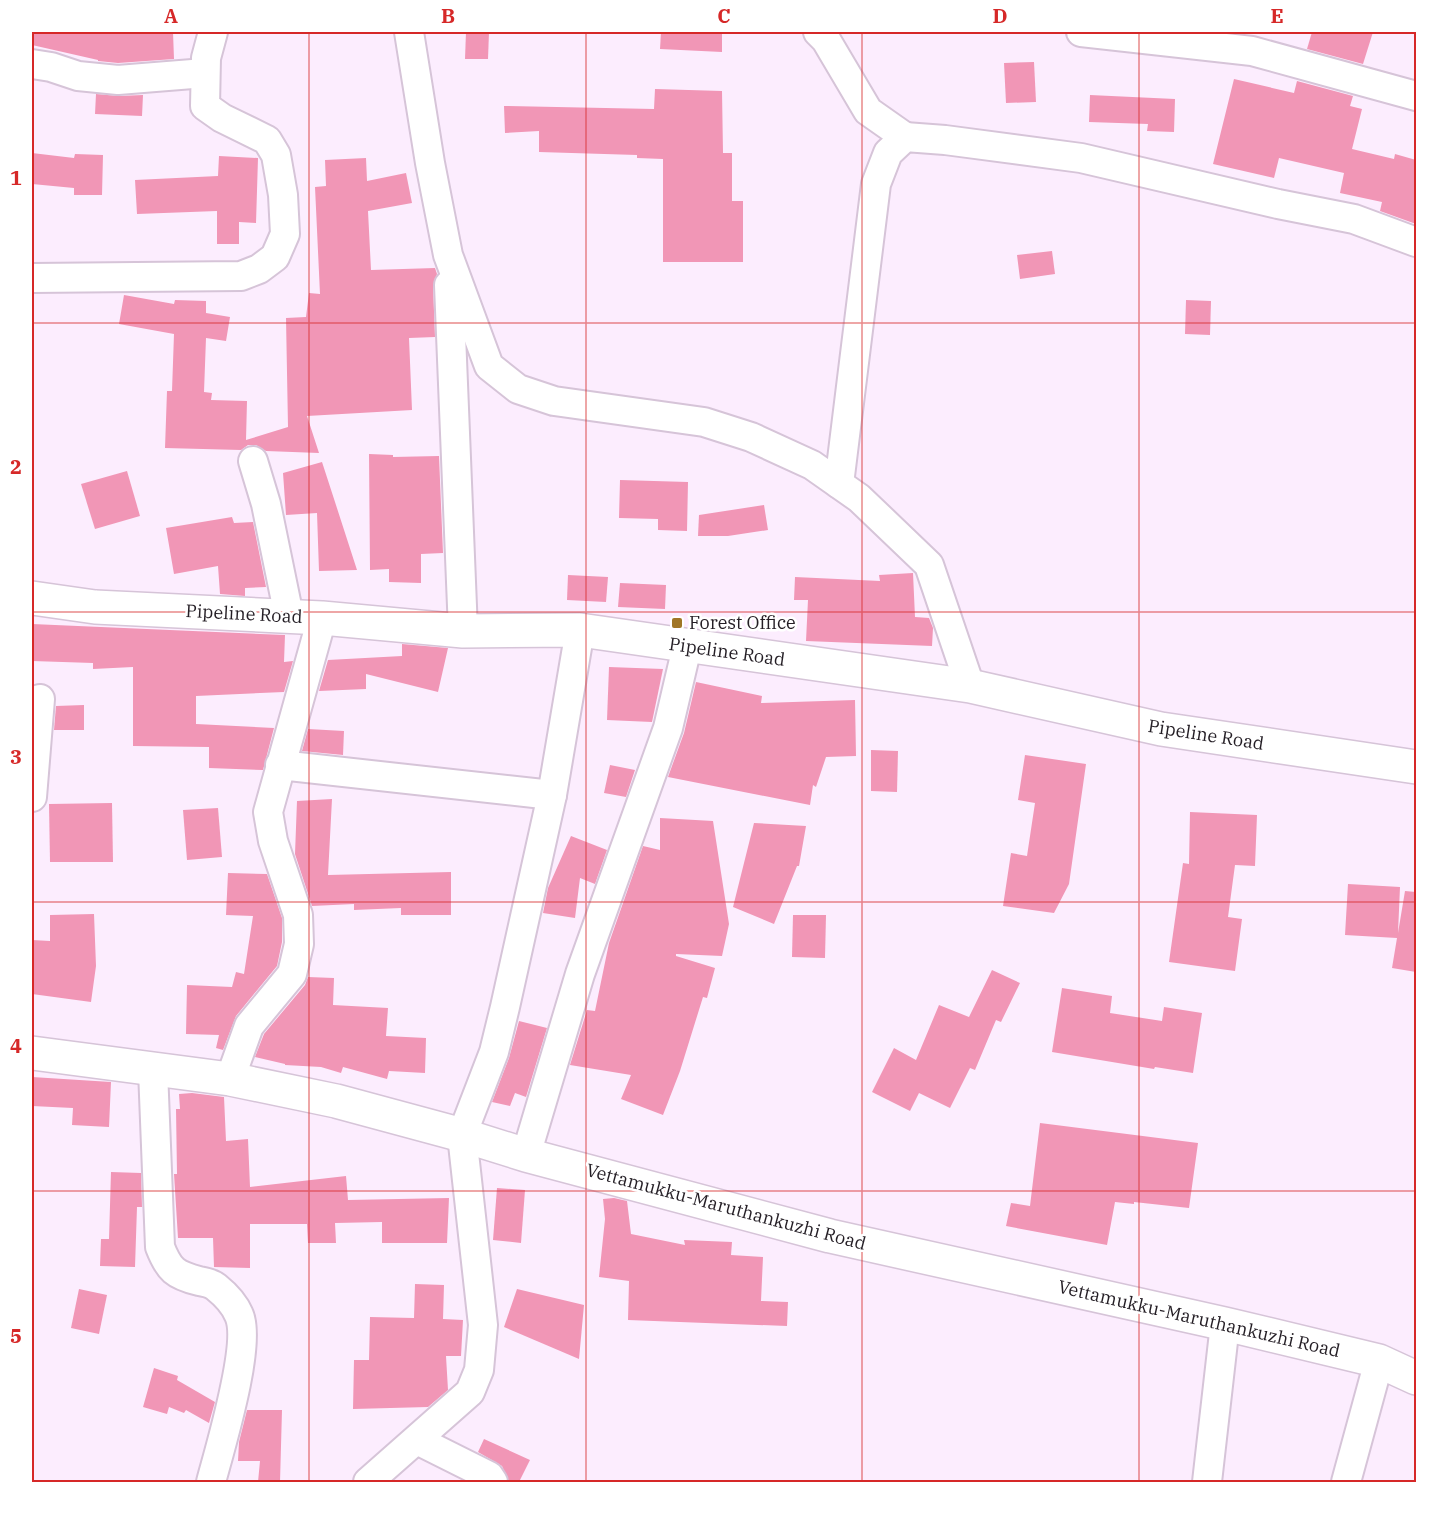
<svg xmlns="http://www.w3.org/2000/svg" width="1448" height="1514" font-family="'IBM Plex Serif',serif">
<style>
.building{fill:#f196b6}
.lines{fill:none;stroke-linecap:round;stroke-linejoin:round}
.street-casing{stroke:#d6c4d8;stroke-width:32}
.secondary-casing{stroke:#d6c4d8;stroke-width:36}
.street{stroke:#fff;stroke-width:28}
.secondary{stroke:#fff;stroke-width:33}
.grid{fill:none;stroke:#d62828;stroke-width:1.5;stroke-opacity:0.55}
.poi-dot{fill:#a07626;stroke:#fff;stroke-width:2}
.labels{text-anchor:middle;stroke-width:5;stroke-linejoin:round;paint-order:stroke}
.street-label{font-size:18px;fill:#241e25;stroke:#fff}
.poi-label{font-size:18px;fill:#241e25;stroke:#fff;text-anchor:start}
.neatline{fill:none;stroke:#d62828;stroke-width:2}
.grid-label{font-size:20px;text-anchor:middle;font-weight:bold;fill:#d62828}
</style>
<rect width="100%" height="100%" fill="#fcedfe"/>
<g class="building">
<polygon points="32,32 173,32 174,59 118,63 98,61 98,60 32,45"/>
<polygon points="466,32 489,32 488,59 465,59"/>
<polygon points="661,32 722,32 722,52 660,49"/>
<polygon points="1312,32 1373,32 1363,64 1307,49"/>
<polygon points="1034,62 1036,102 1006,103 1004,63"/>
<polygon points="1234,79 1294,93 1297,81 1353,96 1350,106 1362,109 1352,149 1394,159 1395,154 1416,160 1416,224 1380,211 1382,202 1340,193 1344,173 1279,158 1274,178 1213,164"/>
<polygon points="655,89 722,91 723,153 732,153 732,201 743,201 743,262 663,262 663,159 637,158 637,155 539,152 539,131 505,133 504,106 654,109"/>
<polygon points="96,94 119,96 143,95 142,116 95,114"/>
<polygon points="1090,95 1175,99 1174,132 1147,131 1148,124 1089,122"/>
<polygon points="32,153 74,158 75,154 103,155 102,195 74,195 74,188 32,184"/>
<polygon points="219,156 258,158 256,223 239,222 239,244 217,244 217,211 137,214 135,180 218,176"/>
<polygon points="366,158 367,181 406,173 412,203 368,211 371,270 435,268 437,274 433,286 435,337 409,338 412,410 307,416 319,453 266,451 256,445 248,445 241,450 165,448 167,391 172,391 174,334 119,324 124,295 174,304 175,300 206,301 206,313 230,317 226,341 206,338 204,392 212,393 211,400 247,401 246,440 288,427 286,318 306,317 309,293 320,294 315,187 326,186 325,160"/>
<polygon points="1052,251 1055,274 1020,279 1017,255"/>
<polygon points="1186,300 1211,301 1210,335 1185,334"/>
<polygon points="369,454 393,455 393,457 439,456 443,553 421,554 421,583 389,582 389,569 370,570"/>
<polygon points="322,462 335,502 357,570 319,571 317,513 286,515 283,473"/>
<polygon points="127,471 140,516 95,529 81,484"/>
<polygon points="620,480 688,482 687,531 658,530 658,519 619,518"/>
<polygon points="764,505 768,530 728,536 698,536 699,515"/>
<polygon points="232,517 234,523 253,522 266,587 245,588 245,596 220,594 218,566 174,574 166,528"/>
<polygon points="913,573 915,617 929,618 933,628 932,646 806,641 808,600 794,600 795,577 880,581 879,575"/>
<polygon points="568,575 608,577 606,602 567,600"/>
<polygon points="620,583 666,585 665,609 618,607"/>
<polygon points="32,624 285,635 284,662 293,661 284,692 196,696 196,724 274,728 263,770 209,768 209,747 133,746 133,667 93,669 93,663 32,661"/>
<polygon points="402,644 448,648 438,692 366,674 366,689 319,691 328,660 402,656"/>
<polygon points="609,667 663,669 652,722 607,720"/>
<polygon points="696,682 762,696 761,703 855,700 856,756 826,757 816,787 813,785 810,805 668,777 684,733"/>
<polygon points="84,705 84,730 54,730 56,706"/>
<polygon points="308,729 344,731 343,755 302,751"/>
<polygon points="871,750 898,751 897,792 871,791"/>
<polygon points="1025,755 1086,764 1069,884 1054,913 1003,906 1011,853 1027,856 1035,803 1018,800"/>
<polygon points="610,765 635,770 626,797 604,793"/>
<polygon points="332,799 328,875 451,872 451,915 401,915 401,908 354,910 354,904 312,906 295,854 297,801"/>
<polygon points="112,803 113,862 50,862 49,804"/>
<polygon points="218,808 222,857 187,860 183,810"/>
<polygon points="1190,812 1257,815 1255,866 1235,865 1228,917 1242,919 1235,971 1169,962 1183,863 1189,864"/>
<polygon points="660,818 713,821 729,924 722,956 676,954 676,956 715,968 707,998 703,997 680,1071 663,1115 621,1099 631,1075 570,1065 587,1010 595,1011 609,943 643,846 660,850"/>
<polygon points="754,823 806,826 799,866 797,866 774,924 733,907"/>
<polygon points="571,836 607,850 595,884 580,878 575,918 543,913 548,888"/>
<polygon points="228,873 267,874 282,918 282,942 277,966 236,1016 223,1050 216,1048 219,1035 186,1034 187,985 232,987 236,972 244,974 253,916 226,915"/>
<polygon points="1348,884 1400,887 1398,933 1405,891 1416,892 1416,972 1392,968 1397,938 1345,935"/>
<polygon points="94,914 96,966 91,1002 32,994 32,940 50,941 50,915"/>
<polygon points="793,915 826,915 825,958 792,957"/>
<polygon points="992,970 1020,983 1001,1022 996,1020 975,1070 970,1068 950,1108 919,1093 910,1111 872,1092 894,1048 916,1060 939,1005 969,1017"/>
<polygon points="308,977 334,978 333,1005 388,1008 386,1036 426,1038 425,1073 389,1071 387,1079 343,1067 341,1073 321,1067 285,1065 285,1064 255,1057 264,1034 305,985"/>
<polygon points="1062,988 1112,996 1110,1013 1162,1021 1164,1007 1202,1013 1193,1073 1155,1067 1154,1069 1052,1052"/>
<polygon points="519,1021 547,1028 526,1097 515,1093 510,1106 492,1102 509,1058"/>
<polygon points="32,1077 111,1082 109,1127 72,1125 73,1108 32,1106"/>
<polygon points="192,1093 224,1097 226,1141 248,1139 250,1187 346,1176 348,1200 449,1198 447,1243 382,1243 382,1222 335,1223 336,1243 308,1243 307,1224 250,1224 250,1268 214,1267 213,1238 178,1238 174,1174 177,1174 176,1109 180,1109 179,1094"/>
<polygon points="1040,1123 1198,1143 1189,1208 1134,1202 1134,1204 1115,1202 1107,1245 1006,1226 1011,1203 1030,1206"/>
<polygon points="111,1172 141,1173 142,1207 137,1207 135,1267 100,1266 101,1239 109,1239"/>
<polygon points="497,1188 525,1190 521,1243 493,1240"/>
<polygon points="614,1198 627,1201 631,1234 685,1245 684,1240 732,1242 731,1255 763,1257 761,1301 788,1302 787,1326 628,1320 629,1281 599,1277 605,1219 603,1199"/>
<polygon points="415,1284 444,1285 443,1319 463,1320 461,1356 446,1356 448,1390 428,1407 353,1409 354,1360 369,1360 370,1317 414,1318"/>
<polygon points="79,1289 107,1295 99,1334 71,1328"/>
<polygon points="517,1289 584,1305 579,1359 504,1327"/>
<polygon points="154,1368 178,1376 177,1380 215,1402 209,1423 186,1410 184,1413 169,1407 167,1414 143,1407"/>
<polygon points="247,1410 282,1410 280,1482 258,1482 260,1461 238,1461 239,1442"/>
<polygon points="484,1439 530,1460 519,1482 509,1482 502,1466 478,1452"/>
</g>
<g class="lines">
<defs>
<g id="street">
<polyline points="409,32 430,163 448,255 489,366 518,389 554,401 704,422 751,437 812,465 859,498 929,565 970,686"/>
<polyline points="818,32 826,40 868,111 905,137"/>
<polyline points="1081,32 1252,51 1416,96"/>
<polyline points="32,64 51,67 78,76 118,80 205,73"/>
<polyline points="32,278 241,276 259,269 275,257 285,234 283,195 276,155 267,140 222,118 205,106 206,58 213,32"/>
<polyline points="449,285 463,631"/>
<polyline points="253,461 266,504 289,616"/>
<polyline points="839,484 876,184 888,153 905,137 945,140 1081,158 1278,204 1354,219 1416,242"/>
<polyline points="280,765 552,795"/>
<polyline points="32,797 40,699"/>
<path d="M 153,1070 L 160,1247 C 169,1270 175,1275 199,1281 C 205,1282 211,1283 216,1287 C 226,1295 234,1303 239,1315 C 252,1344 220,1448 211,1482"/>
<polyline points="230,1079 249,1026 292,974 299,944 298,915 273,841 268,812 322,618"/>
<polyline points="526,1155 580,974 668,728 687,647"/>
<polyline points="417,1440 489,1476 493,1482"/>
<polyline points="368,1482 470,1392 479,1370 483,1325 462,1135 494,1052 505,1007 552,795 580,630"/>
<polyline points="1207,1482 1225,1324"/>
<polyline points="1346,1482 1379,1361"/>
</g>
<g id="secondary">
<polyline points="32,598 95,607 322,618 463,631 580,630 970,686 1161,729 1416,767"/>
<polyline points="32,1053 230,1079 336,1101 462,1135 526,1155 830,1236 1225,1324 1379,1361 1416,1378"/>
</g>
</defs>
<use href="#street" class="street-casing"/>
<use href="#secondary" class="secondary-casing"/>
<use href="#street" class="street"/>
<use href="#secondary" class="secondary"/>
</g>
<path class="grid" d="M 309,32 L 309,1482M 586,32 L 586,1482M 862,32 L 862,1482M 1139,32 L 1139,1482M 32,323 L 1416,323M 32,612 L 1416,612M 32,902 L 1416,902M 32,1191 L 1416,1191"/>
<rect class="poi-dot" x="671" y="617" width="12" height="12" rx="3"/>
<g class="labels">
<g class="street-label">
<text transform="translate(244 614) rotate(3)" y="6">Pipeline Road</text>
<text transform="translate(727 652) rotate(8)" y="6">Pipeline Road</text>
<text transform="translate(1206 735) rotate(9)" y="6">Pipeline Road</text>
<text transform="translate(726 1207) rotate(15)" y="6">Vettamukku-Maruthankuzhi Road</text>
<text transform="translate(1199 1319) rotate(13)" y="6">Vettamukku-Maruthankuzhi Road</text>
</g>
<g class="poi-label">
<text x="689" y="629">Forest Office</text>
</g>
</g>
<rect width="1448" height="1514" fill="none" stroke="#ffffff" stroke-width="66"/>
<rect x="33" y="33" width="1382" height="1448" class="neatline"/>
<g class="grid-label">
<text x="171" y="23">A</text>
<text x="448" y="23">B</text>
<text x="724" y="23">C</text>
<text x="1000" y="23">D</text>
<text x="1277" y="23">E</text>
<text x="16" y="185">1</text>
<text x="16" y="474">2</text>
<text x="16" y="764">3</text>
<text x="16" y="1053">4</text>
<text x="16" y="1343">5</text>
</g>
</svg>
